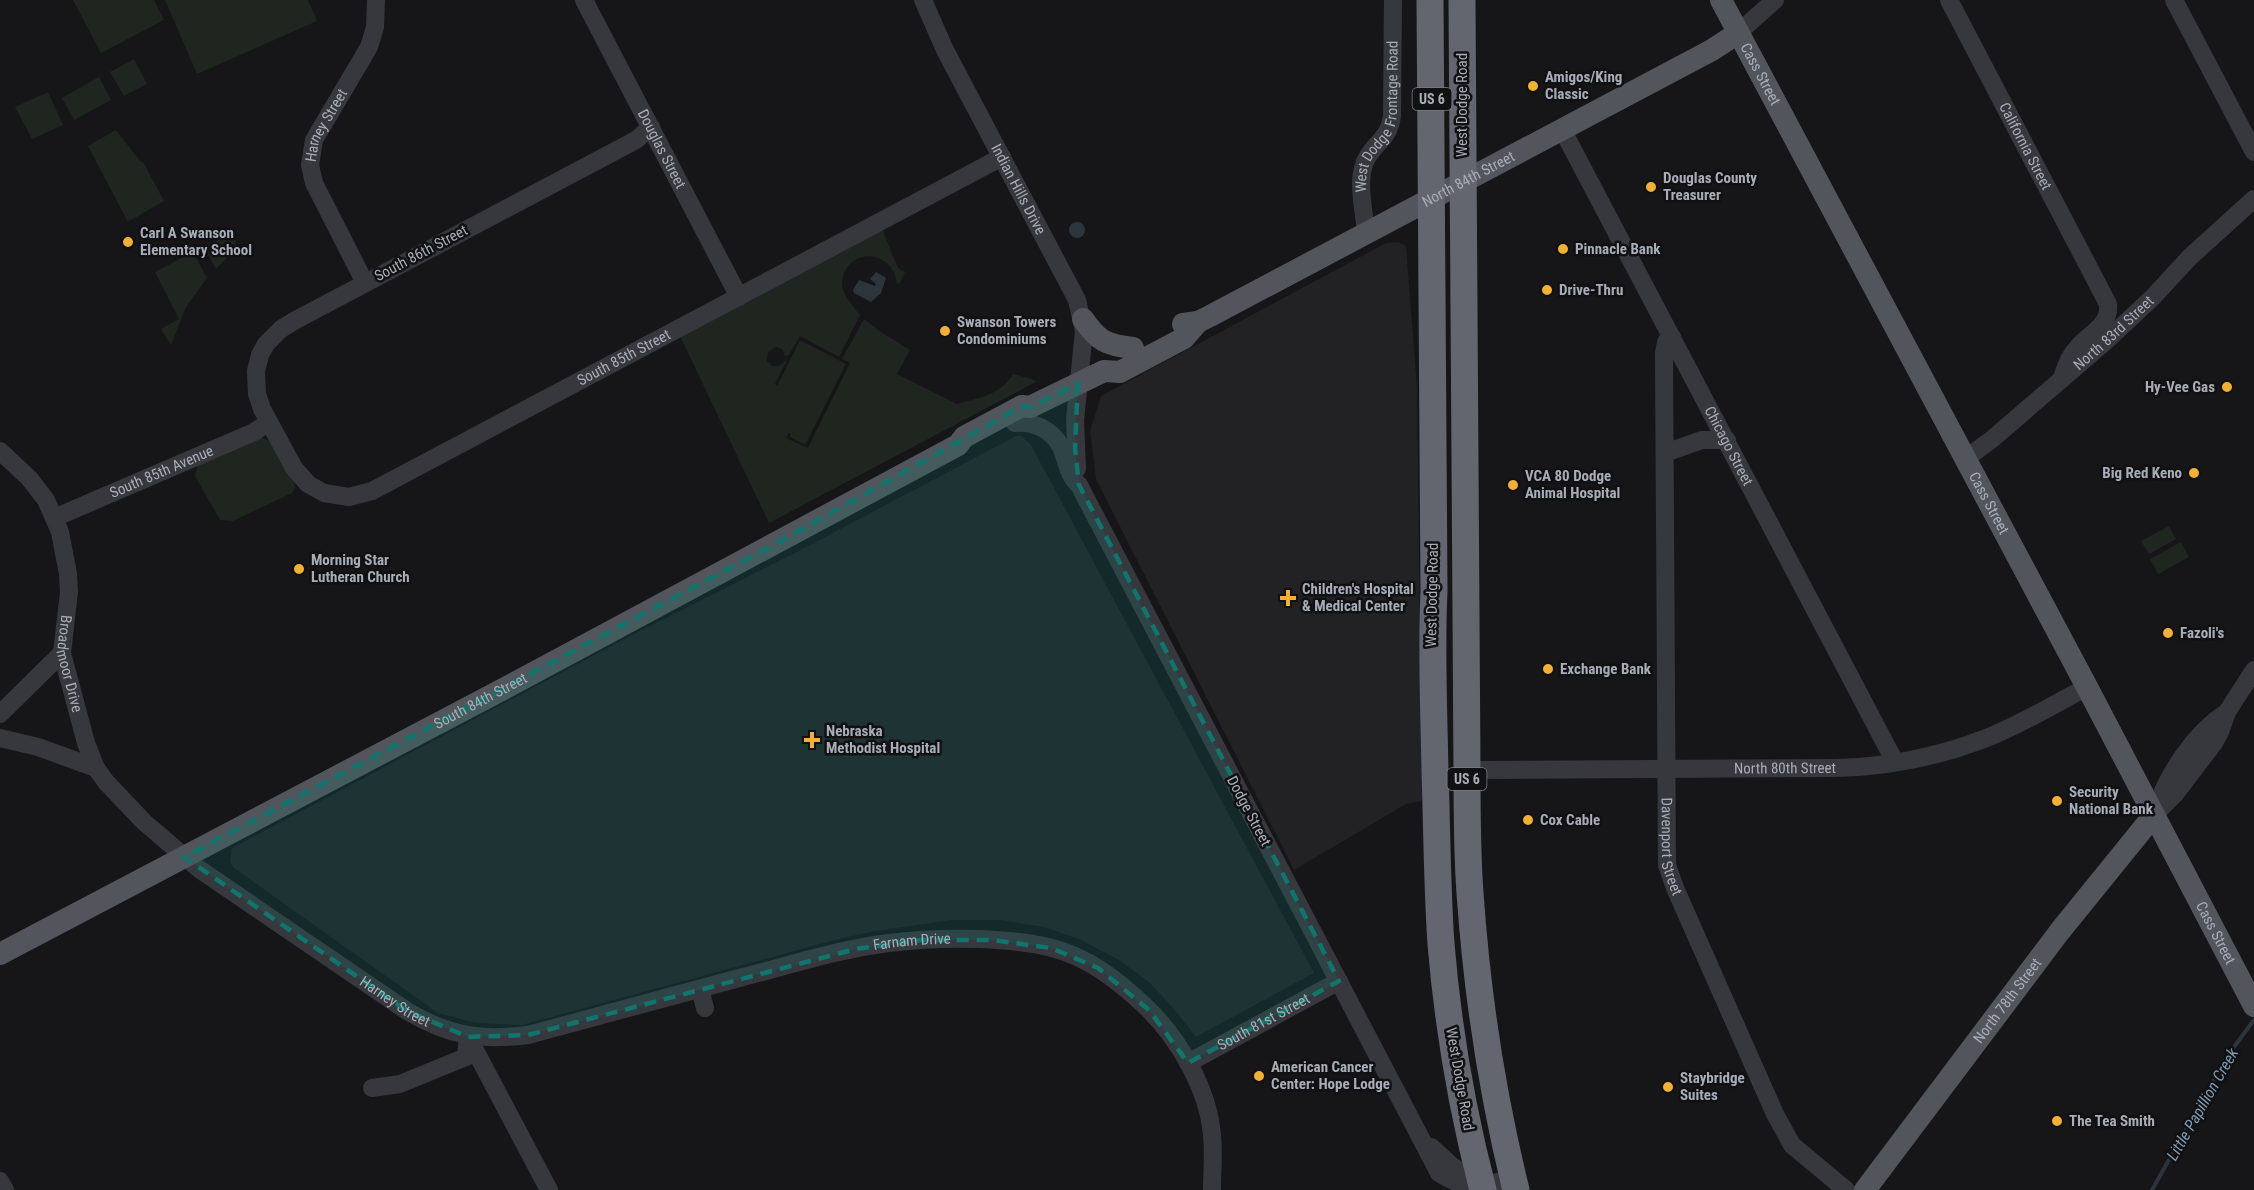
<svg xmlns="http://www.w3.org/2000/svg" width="2254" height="1190" font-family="'Roboto Condensed',sans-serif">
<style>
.built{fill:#222225}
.green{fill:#1e261f}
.water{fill:#2c353c}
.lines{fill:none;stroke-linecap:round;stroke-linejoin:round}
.stream{stroke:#2c353c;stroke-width:4}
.minor{stroke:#37383d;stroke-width:18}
.major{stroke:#53555c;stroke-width:22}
.highway{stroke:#63666e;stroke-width:27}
.marked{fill:#0f766e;fill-opacity:0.2;stroke:#0f766e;stroke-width:4.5;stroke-dasharray:12 8;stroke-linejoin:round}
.poi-dot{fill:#f2b134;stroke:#111113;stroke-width:2}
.labels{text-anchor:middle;stroke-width:5;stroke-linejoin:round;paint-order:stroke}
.shield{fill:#111113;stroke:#7b7e86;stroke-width:1.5}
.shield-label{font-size:14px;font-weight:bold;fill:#a8adb8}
.street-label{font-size:15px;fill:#a8adb8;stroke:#111113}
.poi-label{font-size:15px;font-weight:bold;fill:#a8adb8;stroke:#111113;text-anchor:start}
.water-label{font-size:16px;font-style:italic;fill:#7f9bb3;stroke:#111113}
</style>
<rect width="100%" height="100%" fill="#161618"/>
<g class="built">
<polygon points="1398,242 1406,246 1417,388 1422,801 1406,804 1294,870 1096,479 1090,431 1101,396 1386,243"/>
<polygon points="1016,436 1022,436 1031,445 1314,973 1196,1037 1173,1008 1149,982 1119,960 1079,939 1044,927 1000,920 952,920 875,931 835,940 522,1025 476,1023 438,1013 234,868 230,862 232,848 636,633 793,554"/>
</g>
<g class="green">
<polygon points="73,0 154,0 164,20 101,53"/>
<polygon points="165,0 308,0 317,21 197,74"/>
<polygon points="134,59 147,84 124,96 110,72"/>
<polygon points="99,77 111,100 74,120 62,98"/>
<polygon points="48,92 63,125 32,139 15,107"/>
<polygon points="116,130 140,161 143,162 164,201 128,222 88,146"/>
<path d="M 882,229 L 898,268 L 905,272 L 900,283 L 897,284 C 893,248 846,247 842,282 C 841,294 854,307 860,315 L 839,357 L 800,336 L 789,355 L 785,356 L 782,349 L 776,347 L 768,352 L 767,361 L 772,366 L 778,366 L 787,360 L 775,384 L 777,386 L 800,340 L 846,364 L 805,445 L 790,437 L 791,434 L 788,433 L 786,438 L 808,448 L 850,363 L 842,359 L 864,319 L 881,332 L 910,350 L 897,374 L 957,404 C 978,398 1001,395 1013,374 L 1032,379 L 1036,382 L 769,523 L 680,336 Z"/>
<polygon points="235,230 236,248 216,269 204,246"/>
<polygon points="193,252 207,278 186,307 171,345 161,329 179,319 155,272"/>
<polygon points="261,437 271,442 294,481 295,488 292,493 233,521 220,520 195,476 198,464"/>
<polygon points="2169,526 2176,539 2149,554 2141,541"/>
<polygon points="2181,542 2189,557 2158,574 2150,559"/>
</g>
<g class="water">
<circle cx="1077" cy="230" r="8"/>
<polygon points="876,272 886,278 881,293 871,302 854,293 853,290 859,280 875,286 876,284 870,279"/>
</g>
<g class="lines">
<polyline class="stream" points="2152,1190 2228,1055 2254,1020"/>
<g class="minor">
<path id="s1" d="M 584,0 L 739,297"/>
<path id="s2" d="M 923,0 L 945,50 L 1077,300 L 1084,331 L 1075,420 L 1077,469"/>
<path id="s3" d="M 1949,0 L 2108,304 C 2110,327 2090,332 2077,348 C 2069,356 2066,367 2062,378"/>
<polyline points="2174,0 2254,152"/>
<polyline points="1738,33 1775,0"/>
<path id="s4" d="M 651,127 L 636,140 L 294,321 L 281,329 L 266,344 L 260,355 L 256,371 L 257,394 L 262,409 L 294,468 L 308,484 L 324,493 L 349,497 L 372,491 L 1002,157"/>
<path id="s5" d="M 1562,129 L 1895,762"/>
<path id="s6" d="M 1366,232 C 1364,210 1355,176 1368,156 C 1378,140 1389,138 1392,116 L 1393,0"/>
<path id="s7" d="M 365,283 L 314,183 L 310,165 L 314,140 L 369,47 L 375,27 L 376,0"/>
<path id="s8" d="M 1672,337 L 1666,342 L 1664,353 L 1667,865 L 1675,888 L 1775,1114 L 1792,1145 L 1846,1190"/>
<path d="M 1015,423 C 1037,421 1058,433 1064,455 C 1068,467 1069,476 1079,485 L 1439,1173 C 1463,1190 1484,1185 1513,1179"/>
<path id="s9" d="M 0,451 L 29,478 L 46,500 L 60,532 L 68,574 L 69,592 L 62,653 L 86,743 L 96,768 L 106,782 L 144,822 L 199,869 L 407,1011 C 449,1036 481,1041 528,1035 C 600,1016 671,996 743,977 C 791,965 840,949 889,943 C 919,939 950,938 980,939 C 1004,940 1029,942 1052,948 C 1088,957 1117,980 1144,1005 C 1178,1037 1208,1088 1212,1135 C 1214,1153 1212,1172 1212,1190"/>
<polyline points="1665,453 1702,440 1727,440"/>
<path id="s10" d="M 1965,459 L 1991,440 L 2105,342 L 2153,297 L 2190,257 L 2254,199"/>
<path id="s11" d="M 54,518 L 254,432 L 269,422"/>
<polyline points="0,714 62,653"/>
<polyline points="0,738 38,747 96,768"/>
<path id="s12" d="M 1467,770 L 1835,768 C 1885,767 1937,757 1984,739 C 2020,725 2053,705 2087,687"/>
<path d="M 2155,810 C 2169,773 2193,734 2227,712"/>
<polyline points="2154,815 2175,794 2214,743 2220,732 2227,712 2254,670"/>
<polyline points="700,989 705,1008"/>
<polyline points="468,1037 549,1190"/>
<path id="s13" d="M 1188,1063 L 1339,981"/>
<polyline points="372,1088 400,1084 466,1057 468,1037"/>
<polyline points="1431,1147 1452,1166 1482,1185"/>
<polyline points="0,1181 5,1190"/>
</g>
<g class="major">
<path id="s14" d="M 1721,0 L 2087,687 L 2254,1006"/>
<path d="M 1083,319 C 1098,341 1106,345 1133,348"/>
<path id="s15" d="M 1183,324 L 1198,322 L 1210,316 L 1712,50 L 1738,33"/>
<path id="s16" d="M 0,954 L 509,686 L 958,445 L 964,437 L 1022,406 L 1030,407 L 1104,371 L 1120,372 L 1184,338 L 1198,322"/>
<path id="s17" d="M 1865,1190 L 2060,931 L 2154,815"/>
</g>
<g class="highway">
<path d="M 1430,0 L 1434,591 C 1431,651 1434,711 1435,772 C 1437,830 1437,887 1441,944 C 1448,1027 1462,1110 1483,1190"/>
<path d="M 1462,0 L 1467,770 C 1467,811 1467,852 1470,893 C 1477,993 1492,1093 1516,1190"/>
</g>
</g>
<path class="marked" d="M 1078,383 L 1075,448 L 1079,485 L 1339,981 L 1188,1063 L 1149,1010 L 1098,968 L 1051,948 L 992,940 L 922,940 L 856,949 L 528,1035 L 468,1037 L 407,1011 L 184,857 L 758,553 L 1022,406 L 1030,407 Z"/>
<g class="poi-dot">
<circle cx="1533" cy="86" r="6"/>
<circle cx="1651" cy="187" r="6"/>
<circle cx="128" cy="242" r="6"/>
<circle cx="1563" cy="249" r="6"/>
<circle cx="1547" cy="290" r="6"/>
<circle cx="945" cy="331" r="6"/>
<circle cx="2227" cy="387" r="6"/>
<circle cx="2194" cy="473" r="6"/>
<circle cx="1513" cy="485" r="6"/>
<circle cx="299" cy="569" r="6"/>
<path d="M1285 589h6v6h6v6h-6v6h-6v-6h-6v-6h6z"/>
<circle cx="2168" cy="633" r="6"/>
<circle cx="1548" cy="669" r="6"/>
<path d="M809 731h6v6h6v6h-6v6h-6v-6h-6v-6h6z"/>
<circle cx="2057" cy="801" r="6"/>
<circle cx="1528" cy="820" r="6"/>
<circle cx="1259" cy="1076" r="6"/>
<circle cx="1668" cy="1087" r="6"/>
<circle cx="2057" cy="1121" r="6"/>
</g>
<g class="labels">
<g class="shield">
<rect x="1412.5" y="88" width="39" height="22" rx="4.5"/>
<rect x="1447.5" y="768" width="39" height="22" rx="4.5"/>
</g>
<g class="shield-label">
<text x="1432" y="104">US 6</text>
<text x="1467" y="784">US 6</text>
</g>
<g class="street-label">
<text dy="5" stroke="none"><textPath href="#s14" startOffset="84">Cass Street</textPath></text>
<text transform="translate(1462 105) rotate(-90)" y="5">West Dodge Road</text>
<text dy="5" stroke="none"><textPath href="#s6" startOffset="120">West Dodge Frontage Road</textPath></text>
<text dy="5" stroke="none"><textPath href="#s7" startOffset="174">Harney Street</textPath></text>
<text dy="5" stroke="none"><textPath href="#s3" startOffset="165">California Street</textPath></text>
<text dy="5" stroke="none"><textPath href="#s1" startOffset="168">Douglas Street</textPath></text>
<text dy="5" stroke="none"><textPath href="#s15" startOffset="321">North 84th Street</textPath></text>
<text dy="5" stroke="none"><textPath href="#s2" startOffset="212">Indian Hills Drive</textPath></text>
<text transform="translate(421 253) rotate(-28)" y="5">South 86th Street</text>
<text dy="5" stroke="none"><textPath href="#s10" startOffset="195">North 83rd Street</textPath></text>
<text dy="5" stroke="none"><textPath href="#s4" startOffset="952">South 85th Street</textPath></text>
<text dy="5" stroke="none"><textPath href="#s5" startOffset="358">Chicago Street</textPath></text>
<text dy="5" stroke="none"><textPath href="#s11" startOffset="117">South 85th Avenue</textPath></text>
<text dy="5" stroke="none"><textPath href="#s14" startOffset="570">Cass Street</textPath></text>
<text transform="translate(1432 595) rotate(-89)" y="5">West Dodge Road</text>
<text dy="5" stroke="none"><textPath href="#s9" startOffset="236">Broadmoor Drive</textPath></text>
<text dy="5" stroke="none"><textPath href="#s16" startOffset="543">South 84th Street</textPath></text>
<text dy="5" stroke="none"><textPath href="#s12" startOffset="318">North 80th Street</textPath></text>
<text transform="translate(1249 811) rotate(62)" y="5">Dodge Street</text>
<text dy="5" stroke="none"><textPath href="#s8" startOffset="513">Davenport Street</textPath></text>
<text dy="5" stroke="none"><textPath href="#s14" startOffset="1056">Cass Street</textPath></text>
<text dy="5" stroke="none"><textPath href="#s9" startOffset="1263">Farnam Drive</textPath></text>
<text dy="5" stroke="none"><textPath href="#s9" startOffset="726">Harney Street</textPath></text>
<text dy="5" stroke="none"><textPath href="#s17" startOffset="237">North 78th Street</textPath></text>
<text dy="5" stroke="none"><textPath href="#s13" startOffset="86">South 81st Street</textPath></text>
<text transform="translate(1460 1079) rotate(80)" y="5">West Dodge Road</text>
</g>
<g class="poi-label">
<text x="1545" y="82">Amigos/King<tspan x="1545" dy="17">Classic</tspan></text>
<text x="1663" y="183">Douglas County<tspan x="1663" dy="17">Treasurer</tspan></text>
<text x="140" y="238">Carl A Swanson<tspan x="140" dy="17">Elementary School</tspan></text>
<text x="1575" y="254">Pinnacle Bank</text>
<text x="1559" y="295">Drive-Thru</text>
<text x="957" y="327">Swanson Towers<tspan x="957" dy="17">Condominiums</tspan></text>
<text x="2215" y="392" text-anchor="end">Hy-Vee Gas</text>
<text x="2182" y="478" text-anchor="end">Big Red Keno</text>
<text x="1525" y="481">VCA 80 Dodge<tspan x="1525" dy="17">Animal Hospital</tspan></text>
<text x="311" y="565">Morning Star<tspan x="311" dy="17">Lutheran Church</tspan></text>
<text x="1302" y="594">Children's Hospital<tspan x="1302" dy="17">&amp; Medical Center</tspan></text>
<text x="2180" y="638">Fazoli's</text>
<text x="1560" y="674">Exchange Bank</text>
<text x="826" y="736">Nebraska<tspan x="826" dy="17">Methodist Hospital</tspan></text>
<text x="2069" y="797">Security<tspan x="2069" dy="17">National Bank</tspan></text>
<text x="1540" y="825">Cox Cable</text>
<text x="1271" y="1072">American Cancer<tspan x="1271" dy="17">Center: Hope Lodge</tspan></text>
<text x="1680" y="1083">Staybridge<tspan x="1680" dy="17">Suites</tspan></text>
<text x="2069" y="1126">The Tea Smith</text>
</g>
<g class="water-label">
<text transform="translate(2202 1104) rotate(-60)" y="6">Little Papillion Creek</text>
</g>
</g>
</svg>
